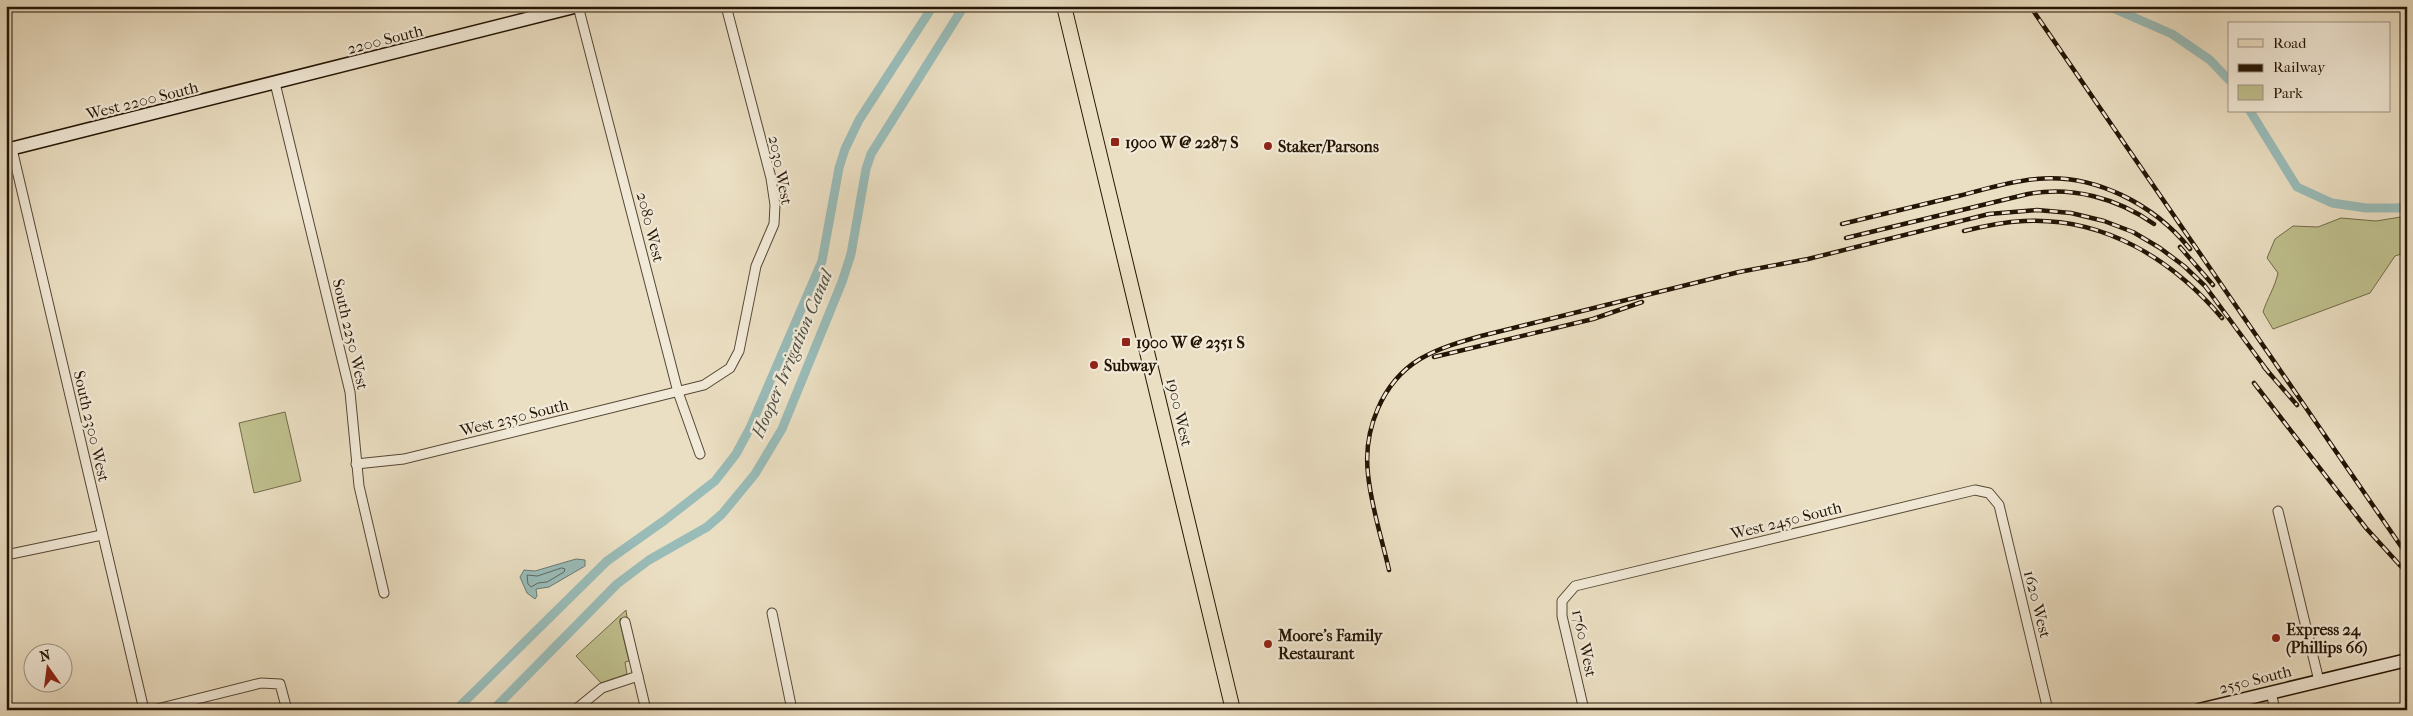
<svg xmlns="http://www.w3.org/2000/svg" width="2413" height="716" font-family="'IM FELL French Canon',serif">
<style>
.green{fill:#bfc08e;stroke:#726a49}
.water{fill:#99bcb9;stroke:#6a7971}
.lines{fill:none;stroke-linecap:round;stroke-linejoin:round}
.shore{stroke:#5e685e;stroke-width:1}
.canal{stroke:#99bcb9;stroke-width:9}
.street-casing{stroke:#564734;stroke-width:11}
.secondary-casing{stroke:#241404;stroke-width:15}
.primary-casing{stroke:#241404;stroke-width:16}
.street{stroke:#f2ead8;stroke-width:9}
.secondary{stroke:#f2ead8;stroke-width:12}
.primary{stroke:#ebdfc3;stroke-width:14}
.rail-casing{stroke:#241404;stroke-width:4.5}
.rail{stroke:#f2ead8;stroke-width:2.5;stroke-dasharray:8;stroke-linecap:butt}
.poi-dot{fill:#8f2418;stroke:#f2ead8;stroke-width:2}
.labels{text-anchor:middle;stroke-width:4.5;stroke-linejoin:round;paint-order:stroke}
.street-label{font-size:16px;fill:#241404;stroke:#f2ead8}
.poi-label{font-size:16px;font-weight:bold;fill:#241404;stroke:#f2ead8;text-anchor:start}
.water-label{font-size:18px;font-style:italic;fill:#4d4f43;stroke:#f2ead8}
</style>
<rect width="100%" height="100%" fill="#ebdfc3"/>
<filter id="stains"><feTurbulence type="fractalNoise" baseFrequency=".004" numOctaves="4"/><feColorMatrix values="0 0 0 0 .2 0 0 0 0 .09 0 0 0 0 .02 0 0 0 .5 -.17"/></filter>
<radialGradient id="worn" r=".72"><stop offset=".6" stop-color="#630" stop-opacity="0"/><stop offset="1" stop-color="#630" stop-opacity=".3"/></radialGradient>
<g class="green">
<path d="M 2407,216 L 2407,252 L 2395,256 L 2370,293 L 2273,329 L 2263,312 C 2267,299 2275,287 2278,273 L 2267,258 L 2275,239 L 2293,226 L 2318,227 L 2341,218 L 2376,221 Z"/>
<polygon points="285,412 301,481 254,493 239,423"/>
<polygon points="626,610 627,617 620,619 620,623 629,661 625,662 627,674 601,683 576,656"/>
</g>
<polygon class="water" points="576,559 585,560 585,566 549,587 536,589 537,596 535,599 527,593 520,577 524,570 535,571"/>
<g class="lines">
<polygon class="shore" points="562,568 565,569 564,572 547,582 538,583 531,587 528,584 527,575 537,576"/>
<g class="canal">
<polyline points="2108,6 2172,34 2210,60 2229,80"/>
<polyline points="2250,111 2297,187 2332,203 2366,208 2398,208 2407,206"/>
<polyline points="456,710 607,561 665,520 715,481 736,454 750,428 822,261 839,168 845,149 859,120 933,6"/>
<polyline points="493,710 617,584 649,560 707,527 722,514 755,474 782,429 842,282 851,254 866,169 871,154 964,6"/>
</g>
<defs>
<g id="street">
<polyline points="578,6 678,392 700,454"/>
<polyline points="275,83 350,392 359,486 384,593"/>
<polyline points="12,149 144,710"/>
<polyline points="356,464 404,459 704,385 730,368 739,351 756,266 774,224 775,205 771,178 726,6"/>
<polyline points="2278,511 2319,681"/>
<polyline points="6,555 102,535"/>
<polyline points="772,613 792,710"/>
<polyline points="625,622 646,710"/>
<polyline points="2271,692 2275,710"/>
<polyline points="153,710 261,683 280,684 287,710"/>
<polyline points="575,710 602,688 638,676"/>
<polyline points="1584,710 1562,616 1562,601 1575,586 1975,490 1989,493 1999,505 2048,710"/>
</g>
<g id="secondary">
<polyline points="6,150 578,6"/>
<polyline points="2199,710 2407,660"/>
</g>
<polyline id="primary" points="1064,6 1233,710"/>
</defs>
<use href="#street" class="street-casing"/>
<use href="#secondary" class="secondary-casing"/>
<use href="#primary" class="primary-casing"/>
<use href="#street" class="street"/>
<use href="#secondary" class="secondary"/>
<use href="#primary" class="primary"/>
<defs>
<g id="rail">
<polyline points="2030,6 2407,555"/>
<path d="M 1842,224 C 1879,215 1916,206 1954,197 C 1980,191 2008,181 2036,179 C 2094,173 2154,204 2190,249"/>
<path d="M 1964,231 C 1984,226 2004,222 2024,221 C 2104,217 2172,259 2222,318"/>
<path d="M 1846,238 L 2028,194 C 2072,186 2117,198 2154,224"/>
<polyline points="2180,247 2213,285"/>
<polyline points="1434,357 1593,319 1642,302"/>
<polyline points="2264,367 2297,405"/>
<polyline points="2254,383 2366,528 2407,573"/>
<path d="M 1389,570 C 1382,539 1371,506 1368,474 C 1363,430 1382,382 1420,359 C 1439,348 1460,342 1481,336 L 1739,272 L 1808,259 L 1989,214 L 2037,210 L 2071,213 L 2104,221 L 2133,232 L 2160,248 L 2184,266 L 2205,286 L 2269,373"/>
</g>
</defs>
<use href="#rail" class="rail-casing"/>
<use href="#rail" class="rail"/>
</g>
<g class="poi-dot">
<rect x="1110" y="137" width="10" height="10" rx="2.5"/>
<circle cx="1268" cy="146" r="5"/>
<rect x="1121" y="337" width="10" height="10" rx="2.5"/>
<circle cx="1094" cy="365" r="5"/>
<circle cx="2276" cy="638" r="5"/>
<circle cx="1268" cy="644" r="5"/>
</g>
<g class="labels">
<g class="street-label">
<text transform="translate(385 39) rotate(-14)" y="6">2200 South</text>
<text transform="translate(142 100) rotate(-14)" y="6">West 2200 South</text>
<text transform="translate(781 170) rotate(79)" y="6">2030 West</text>
<text transform="translate(651 227) rotate(76)" y="6">2080 West</text>
<text transform="translate(351 334) rotate(77)" y="6">South 2250 West</text>
<text transform="translate(1180 412) rotate(77)" y="6">1900 West</text>
<text transform="translate(514 417) rotate(-14)" y="6">West 2350 South</text>
<text transform="translate(92 426) rotate(77)" y="6">South 2300 West</text>
<text transform="translate(1786 520) rotate(-14)" y="6">West 2450 South</text>
<text transform="translate(2038 604) rotate(76)" y="6">1620 West</text>
<text transform="translate(1585 643) rotate(78)" y="6">1760 West</text>
<text transform="translate(2255 679) rotate(-14)" y="6">2550 South</text>
</g>
<g class="poi-label">
<text x="1125" y="148">1900 W @ 2287 S</text>
<text x="1278" y="152">Staker/Parsons</text>
<text x="1136" y="348">1900 W @ 2351 S</text>
<text x="1104" y="371">Subway</text>
<text x="2286" y="635">Express 24<tspan x="2286" dy="18">(Phillips 66)</tspan></text>
<text x="1278" y="641">Moore's Family<tspan x="1278" dy="18">Restaurant</tspan></text>
</g>
<g class="water-label">
<text transform="translate(792 354) rotate(-67)" y="6">Hooper Irrigation Canal</text>
</g>
</g>
<rect width="2413" height="716" fill="none" stroke="#ebdfc3" stroke-width="25"/>
<rect x="8" y="8" width="2398" height="701" fill="none" stroke="#241404" stroke-width="2.5"/>
<rect x="12" y="12" width="2388" height="691" fill="none" stroke="#241404"/>
<rect x="2228" y="22" width="162" height="90" fill="#f2ead8" stroke="#a09483"/>
<rect x="2238" y="39" width="25" height="8" fill="#ebdfc3" stroke="#a09483"/>
<text x="2273" y="48" font-size="15" fill="#241404">Road</text>
<rect x="2238" y="64" width="25" height="8" fill="#241404" stroke="#a09483"/>
<text x="2273" y="72" font-size="15" fill="#241404">Railway</text>
<rect x="2238" y="85" width="25" height="15" fill="#bfc08e" stroke="#a09483"/>
<text x="2273" y="98" font-size="15" fill="#241404">Park</text>
<g transform="translate(48 668) rotate(346)"><circle r="24" fill="#f2ead8" stroke="#a09483"/>
<path d="M0-4L9 19L0 12L-9 19Z" fill="#8f2418"/>
<text y="-8" font-size="14" font-weight="bold" text-anchor="middle" fill="#241404">N</text>
</g>
<rect width="100%" height="100%" filter="url(#stains)"/>
<rect width="100%" height="100%" fill="url(#worn)"/>
</svg>
